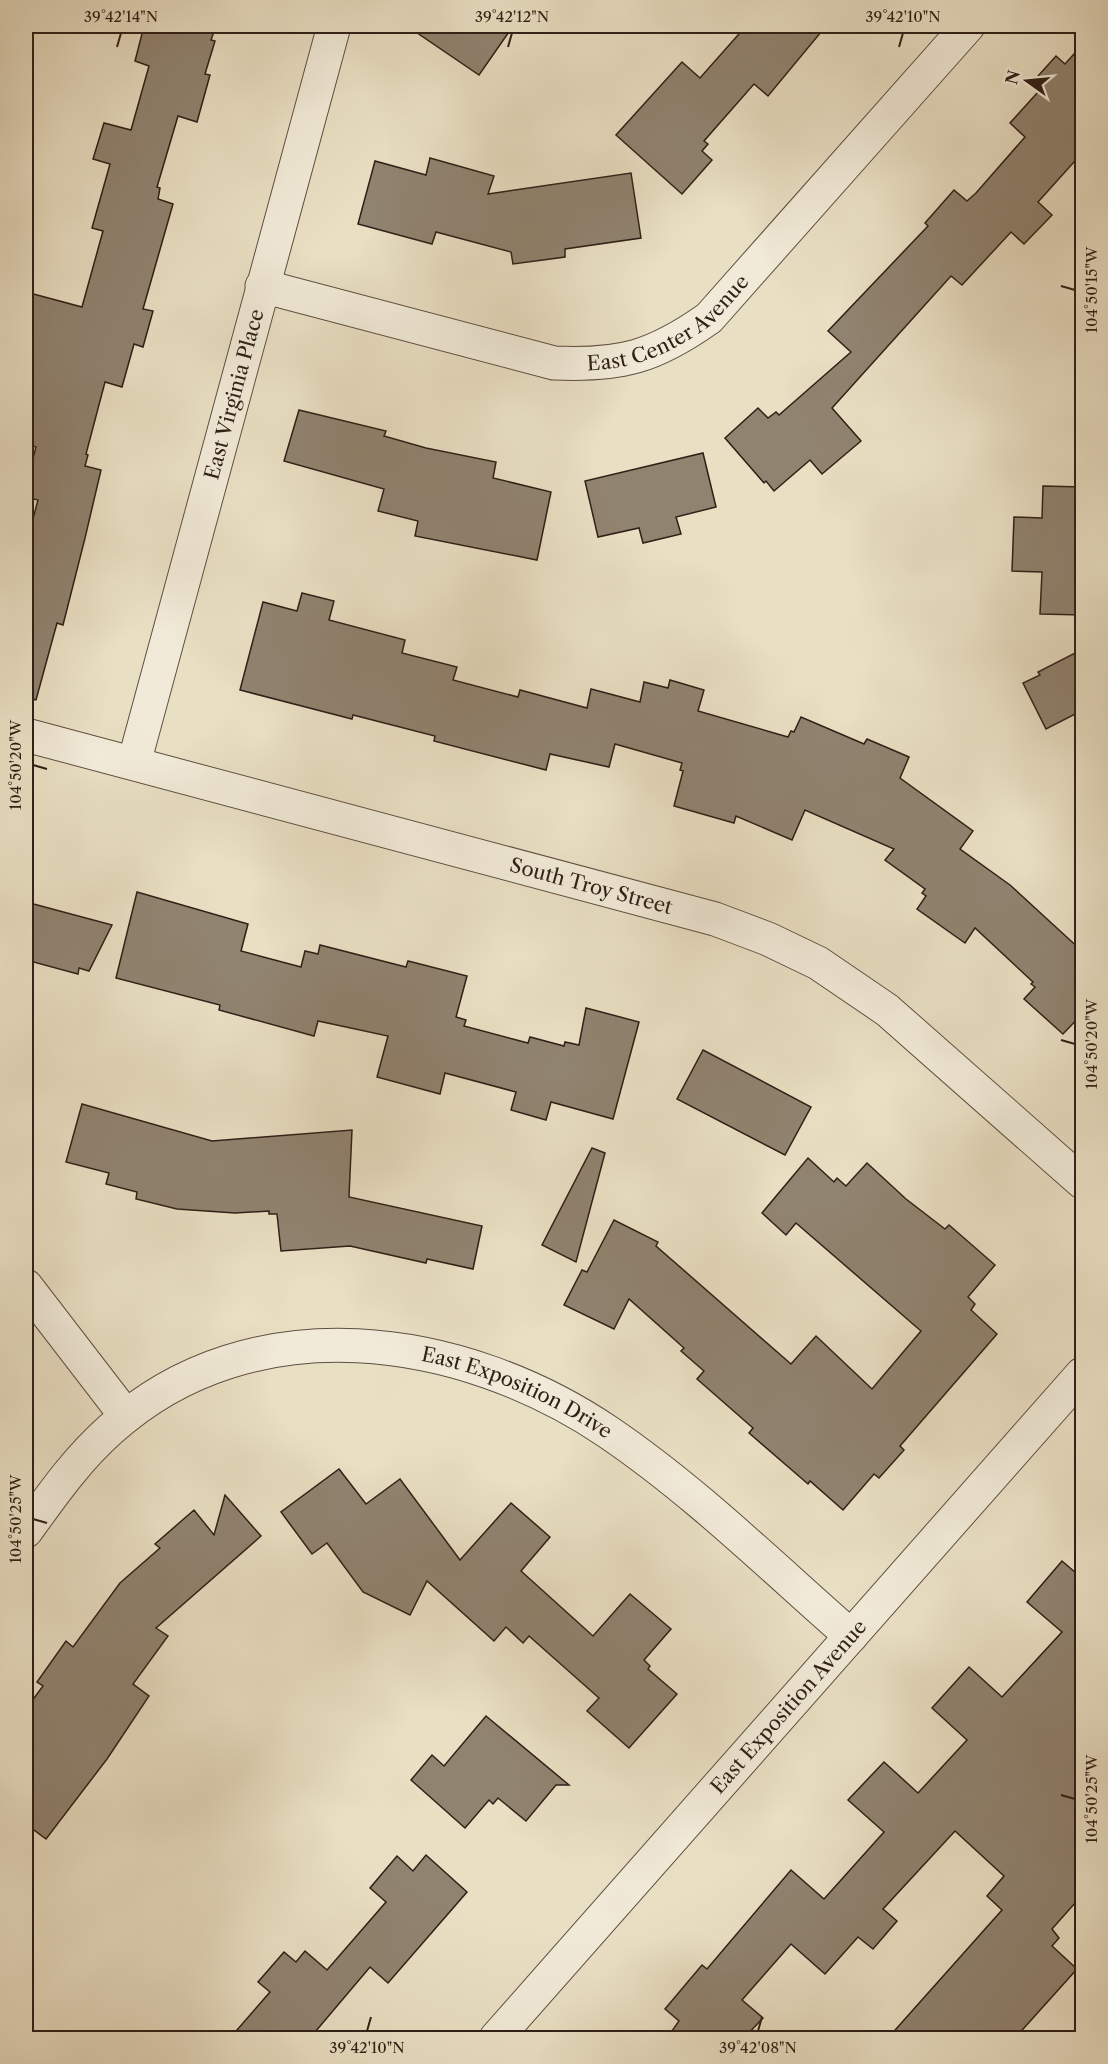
<svg xmlns="http://www.w3.org/2000/svg" width="1108" height="2064" font-family="'Libre Caslon Text',serif">
<style>
.building{fill:#908370;stroke:#2f1f17;stroke-width:1.5}
.lines{fill:none;stroke-linecap:round;stroke-linejoin:round}
.minor-casing{stroke:#5e4f42;stroke-width:35}
.minor{stroke:#f1ead8;stroke-width:33}
.ticks{fill:none;stroke:#2f1f17;stroke-width:2}
.labels{text-anchor:middle;stroke-width:6;stroke-linejoin:round;paint-order:stroke}
.street-label{font-size:20px;fill:#2f1f17;stroke:#f1ead8}
.neatline{fill:none;stroke:#2f1f17;stroke-width:2}
.ticks-label{font-size:15px;text-anchor:middle;fill:#2f1f17}
</style>
<rect width="100%" height="100%" fill="#e9dfc3"/>
<filter id="stains"><feTurbulence type="fractalNoise" baseFrequency=".00333" numOctaves="4"/><feColorMatrix values="0 0 0 0 .2 0 0 0 0 .09 0 0 0 0 .02 0 0 0 .5 -.17"/></filter>
<radialGradient id="worn" r=".72"><stop offset=".6" stop-color="#630" stop-opacity="0"/><stop offset="1" stop-color="#630" stop-opacity=".3"/></radialGradient>
<g class="building">
<polygon points="144,26 216,26 211,40 215,41 205,74 210,75 197,122 178,116 157,187 160,188 158,199 173,204 143,309 153,311 143,347 134,344 122,387 105,382 86,454 88,455 85,466 101,470 85,538 63,625 57,623 36,700 26,698 26,545 38,500 26,497 26,485 36,447 26,444 26,292 82,307 103,231 92,228 110,164 93,159 104,123 131,130 149,66 135,61"/>
<polygon points="407,26 513,26 479,75"/>
<polygon points="746,26 826,26 768,96 754,84 704,141 708,144 702,151 712,160 682,194 616,135 682,62 700,78"/>
<polygon points="1083,44 1083,152 1038,202 1052,215 1024,244 1011,232 962,285 951,276 832,408 861,441 822,474 810,460 774,491 766,481 764,483 725,438 758,408 768,418 776,412 779,415 851,352 828,331 928,226 925,223 954,190 967,201 976,193 1025,137 1010,123 1038,92 1030,85 1056,56 1065,64"/>
<polygon points="430,158 494,176 488,194 631,173 641,238 565,249 565,257 513,264 511,252 436,232 432,244 358,224 375,161 426,175"/>
<polygon points="299,410 386,431 384,436 426,448 496,462 493,478 551,492 537,560 415,536 418,521 378,511 384,489 284,461"/>
<polygon points="703,453 716,507 676,517 681,534 643,543 639,528 598,537 585,481"/>
<polygon points="1043,486 1083,487 1083,615 1040,614 1042,572 1012,571 1014,517 1042,518"/>
<polygon points="302,593 334,601 329,620 405,640 402,653 457,667 453,680 518,697 520,690 587,708 591,689 640,702 644,682 668,688 670,680 704,690 698,711 788,737 791,731 794,732 801,717 864,744 867,739 909,757 900,778 973,831 960,849 1010,885 1083,952 1083,1013 1063,1034 1024,999 1035,987 1031,984 1033,982 975,928 965,943 917,909 926,896 922,893 925,889 885,860 894,849 805,810 792,840 736,816 734,823 674,806 683,771 680,770 682,763 615,744 609,767 550,754 546,770 434,741 435,736 353,715 352,719 240,690 263,602 297,611"/>
<polygon points="1083,649 1083,710 1046,729 1023,683 1040,675 1038,672"/>
<polygon points="137,892 248,924 241,951 301,967 305,951 318,954 320,945 406,967 408,961 467,976 456,1017 466,1020 464,1026 528,1043 530,1037 564,1046 565,1042 579,1045 586,1008 639,1022 613,1119 551,1102 546,1120 511,1110 516,1092 445,1073 440,1094 377,1077 388,1036 318,1021 314,1036 219,1010 220,1005 116,978"/>
<polygon points="26,902 112,925 89,971 79,968 78,974 26,960"/>
<polygon points="703,1050 811,1107 785,1155 677,1099"/>
<polygon points="82,1104 212,1141 352,1130 349,1197 482,1226 473,1269 427,1259 426,1263 350,1246 281,1251 277,1214 269,1214 269,1211 235,1213 177,1209 136,1199 137,1192 106,1184 109,1173 66,1162"/>
<polygon points="592,1148 605,1153 576,1262 542,1245"/>
<polygon points="808,1158 834,1182 837,1178 846,1186 867,1163 906,1199 945,1229 949,1225 995,1265 968,1297 975,1304 971,1310 997,1334 900,1446 904,1450 879,1478 874,1474 843,1510 810,1481 808,1484 749,1433 753,1428 697,1379 704,1371 681,1351 684,1348 629,1299 614,1329 564,1305 582,1270 587,1272 614,1220 658,1242 656,1246 791,1364 816,1336 872,1389 921,1331 796,1223 786,1235 762,1213"/>
<polygon points="339,1469 366,1504 400,1479 460,1560 511,1503 550,1537 521,1571 593,1636 630,1594 671,1629 644,1660 650,1666 648,1669 677,1694 629,1748 587,1711 599,1698 529,1636 523,1643 506,1627 494,1641 427,1581 410,1615 363,1592 327,1543 312,1554 281,1512"/>
<polygon points="225,1495 261,1536 156,1628 168,1636 133,1684 149,1696 107,1759 46,1839 26,1824 26,1709 43,1686 37,1682 66,1641 73,1647 120,1583 160,1548 155,1544 194,1510 214,1535"/>
<polygon points="1062,1561 1083,1579 1083,1894 1052,1929 1059,1938 1052,1946 1077,1969 1015,2038 888,2038 1002,1910 987,1896 1004,1876 955,1831 883,1909 897,1921 873,1949 858,1937 825,1974 791,1944 742,2000 763,2018 744,2038 667,2038 679,2021 665,2009 702,1965 707,1969 791,1870 824,1899 884,1832 848,1800 884,1762 918,1793 967,1740 932,1708 969,1667 1002,1697 1062,1632 1027,1602"/>
<polygon points="486,1716 569,1785 556,1785 526,1821 498,1798 493,1804 489,1800 465,1828 411,1780 432,1755 444,1766"/>
<polygon points="426,1855 467,1892 388,1983 370,1967 310,2038 230,2038 270,1992 258,1982 284,1952 296,1962 305,1951 327,1970 386,1902 370,1888 397,1856 413,1871"/>
</g>
<g class="lines">
<defs>
<g id="minor">
<path id="s1" d="M 262,286 L 554,363 C 621,366 654,357 709,318 L 968,26"/>
<path id="s2" d="M 26,735 L 715,919 L 768,939 L 818,963 L 887,1010 L 1082,1182"/>
<path id="s3" d="M 134,763 L 334,26"/>
<polyline points="26,1286 126,1416"/>
<path id="s4" d="M 26,1531 C 52,1495 77,1459 111,1429 C 252,1302 462,1333 608,1432 C 695,1491 772,1567 851,1636"/>
<path id="s5" d="M 496,2038 L 1082,1374"/>
</g>
</defs>
<use href="#minor" class="minor-casing"/>
<use href="#minor" class="minor"/>
</g>
<path class="ticks" d="M 117,47 L 121,33M 508,47 L 512,33M 899,47 L 903,33M 1061,286 L 1075,290M 33,765 L 47,769M 1061,1040 L 1075,1044M 33,1519 L 47,1523M 1061,1795 L 1075,1799M 367,2031 L 371,2017M 758,2031 L 762,2017"/>
<g class="labels">
<g class="street-label">
<text dy="7" stroke="none"><textPath href="#s1" startOffset="428">East Center Avenue</textPath></text>
<text dy="7" stroke="none"><textPath href="#s3" startOffset="382">East Virginia Place</textPath></text>
<text dy="7" stroke="none"><textPath href="#s2" startOffset="585">South Troy Street</textPath></text>
<text dy="7" stroke="none"><textPath href="#s4" startOffset="568">East Exposition Drive</textPath></text>
<text dy="7" stroke="none"><textPath href="#s5" startOffset="442">East Exposition Avenue</textPath></text>
</g>
</g>
<rect width="1108" height="2064" fill="none" stroke="#e9dfc3" stroke-width="66"/>
<g transform="translate(1027 81) rotate(285)" stroke="#f1ead8" stroke-width="4.5" paint-order="stroke">
<path d="M0-4.5L10 22L0 15L-10 22Z" fill="#2f1f17"/>
<text y="-9" font-size="16" font-weight="bold" text-anchor="middle" fill="#2f1f17">N</text>
</g>
<rect x="33" y="33" width="1042" height="1998" class="neatline"/>
<g class="ticks-label">
<text x="121" y="22">39°42'14"N</text>
<text x="512" y="22">39°42'12"N</text>
<text x="903" y="22">39°42'10"N</text>
<text transform="translate(1092 290) rotate(-90)" y="5">104°50'15"W</text>
<text transform="translate(16 765) rotate(-90)" y="5">104°50'20"W</text>
<text transform="translate(1092 1044) rotate(-90)" y="5">104°50'20"W</text>
<text transform="translate(16 1519) rotate(-90)" y="5">104°50'25"W</text>
<text transform="translate(1092 1799) rotate(-90)" y="5">104°50'25"W</text>
<text x="367" y="2053">39°42'10"N</text>
<text x="758" y="2053">39°42'08"N</text>
</g>
<rect width="100%" height="100%" filter="url(#stains)"/>
<rect width="100%" height="100%" fill="url(#worn)"/>
</svg>
